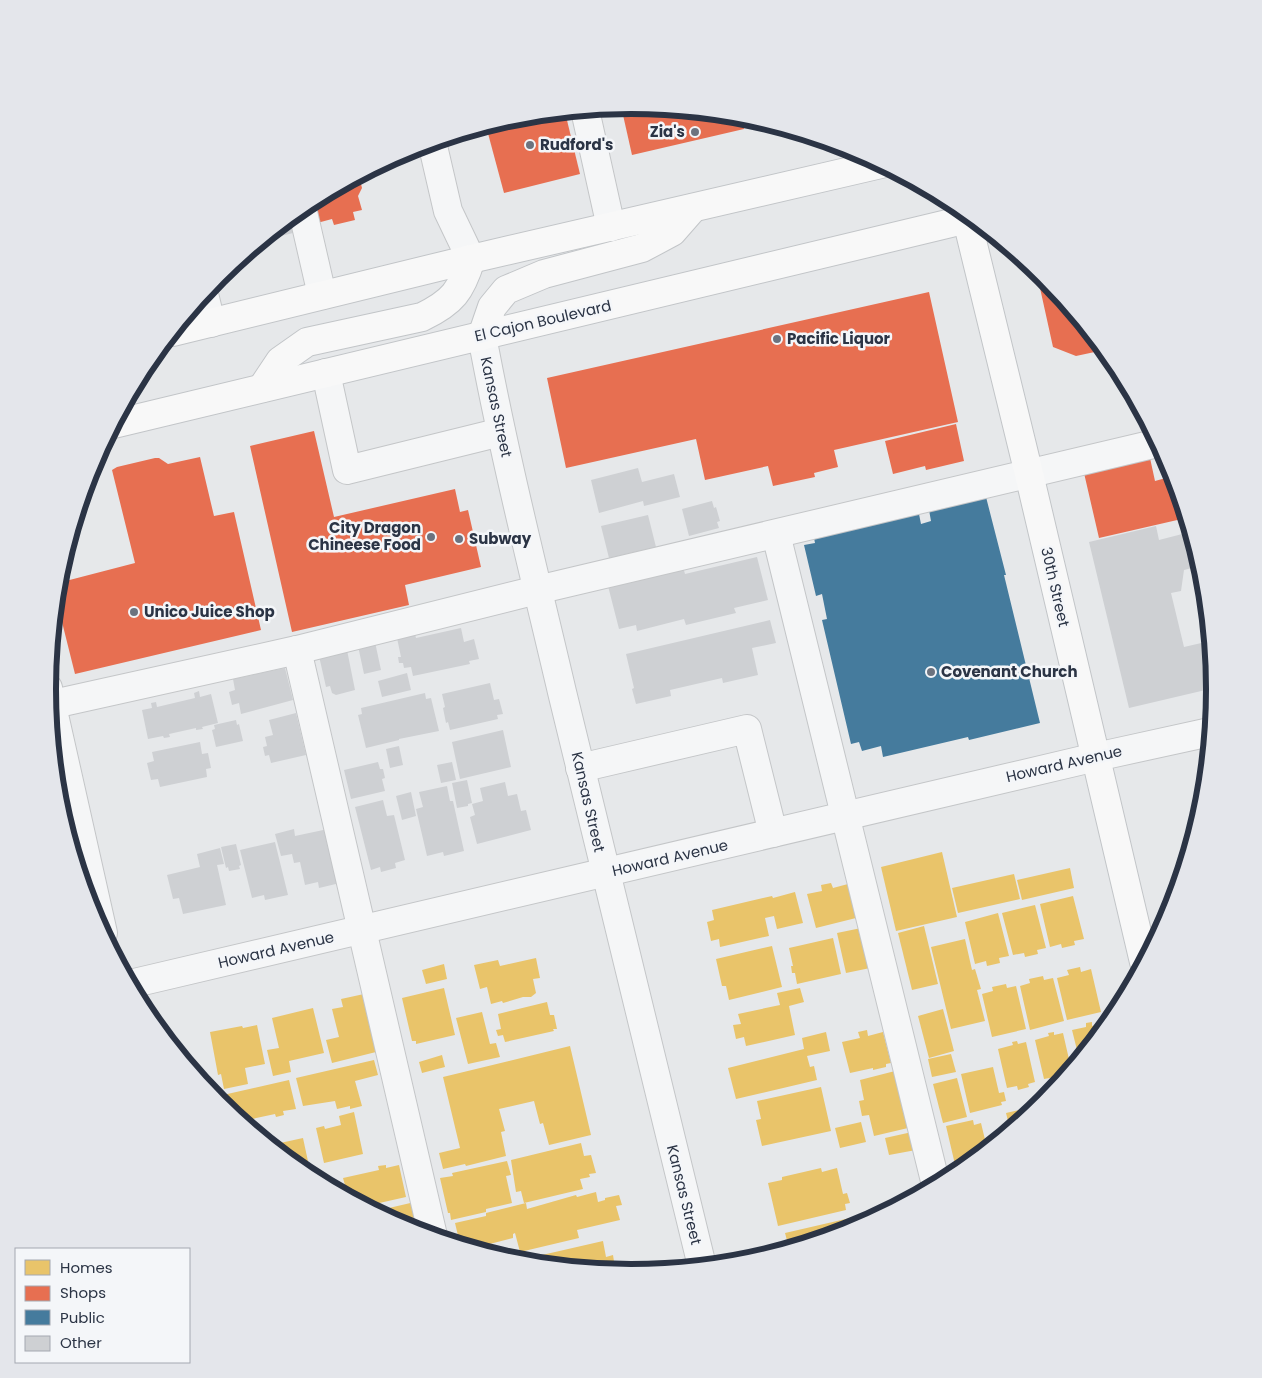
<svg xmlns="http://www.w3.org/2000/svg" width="1262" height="1378" font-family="Poppins,sans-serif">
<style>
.homes{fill:#e9c46a}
.shops{fill:#e76f51}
.public{fill:#457b9d}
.building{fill:#ced0d3}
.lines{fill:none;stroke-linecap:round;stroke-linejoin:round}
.minor-casing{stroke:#c4c6c8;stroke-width:30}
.major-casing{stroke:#c2c5c8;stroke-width:30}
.minor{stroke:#f5f6f7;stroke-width:28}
.major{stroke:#f8f8f8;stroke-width:28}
.poi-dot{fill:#6c737f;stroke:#f4f6f9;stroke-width:2}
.labels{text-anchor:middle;stroke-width:5;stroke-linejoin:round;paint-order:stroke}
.poi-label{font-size:15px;font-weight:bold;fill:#2b3445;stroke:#f4f6f9;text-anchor:start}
.street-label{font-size:15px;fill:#2b3445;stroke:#f4f6f9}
.rim{fill:none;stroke:#2b3445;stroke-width:6}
</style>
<rect width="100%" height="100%" fill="#e6e8ea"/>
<g class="homes">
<polygon points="942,852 957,917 896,931 881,867"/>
<polygon points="1070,868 1074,888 1022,900 1017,880"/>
<polygon points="1014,874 1020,899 958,913 952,888"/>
<polygon points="831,883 833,888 848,884 856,918 816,928 807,894 822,891 821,885"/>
<polygon points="795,892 803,923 777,929 774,916 765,918 769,936 720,947 719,939 711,941 707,922 714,920 712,910 772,896 773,898"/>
<polygon points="1073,896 1084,939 1074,941 1075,945 1062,948 1061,944 1050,947 1040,904"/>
<polygon points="1035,905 1046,948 1037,950 1038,954 1025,957 1024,953 1013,955 1002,913"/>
<polygon points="998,913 1009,956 999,958 1000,963 987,966 986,961 975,964 965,922"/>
<polygon points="924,926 938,984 912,990 898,933"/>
<polygon points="866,927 875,967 846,973 837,933"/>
<polygon points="833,938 841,974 797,984 795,973 792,973 791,966 793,966 789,948"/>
<polygon points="965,939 972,970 975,969 981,989 977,990 985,1021 951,1029 931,947"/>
<polygon points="772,946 782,987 729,1000 726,986 722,986 716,959"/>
<polygon points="536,958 540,978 533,979 536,993 531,997 523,997 503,1003 502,1001 491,1004 487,987 480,989 474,965 498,960 500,966"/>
<polygon points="444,964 447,979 426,984 422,970"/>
<polygon points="1080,967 1081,972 1091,969 1101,1012 1067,1020 1057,978 1069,975 1067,970"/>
<polygon points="1043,976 1044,980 1053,978 1064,1021 1030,1030 1020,986 1030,983 1029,979"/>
<polygon points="1006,984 1007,988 1016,986 1026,1029 992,1037 982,994 993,991 992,987"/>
<polygon points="444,988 455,1035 416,1044 416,1041 412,1041 402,998"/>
<polygon points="800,988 804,1002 789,1006 795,1035 746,1046 744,1037 736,1039 733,1025 741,1024 738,1014 780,1005 777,993"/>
<polygon points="364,994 380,1051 332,1063 326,1040 339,1037 332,1009 343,1007 341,999"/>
<polygon points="547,1002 550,1015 554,1015 557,1029 553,1029 554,1031 505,1042 503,1035 498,1036 496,1030 501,1029 498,1014"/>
<polygon points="313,1008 324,1053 289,1061 291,1072 273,1076 267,1050 279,1048 272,1018"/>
<polygon points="943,1009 954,1051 929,1058 918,1016"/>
<polygon points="482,1012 490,1044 496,1043 500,1057 468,1064 456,1018"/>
<polygon points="1092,1022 1092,1026 1101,1024 1103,1030 1079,1058 1072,1030 1086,1027 1086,1023"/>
<polygon points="257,1025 265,1064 245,1068 248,1084 224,1089 221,1074 218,1075 210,1032 242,1026 243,1028"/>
<polygon points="867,1030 868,1036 883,1032 891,1063 886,1064 886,1067 873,1070 873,1068 850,1073 842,1042 860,1038 858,1032"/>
<polygon points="826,1032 830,1051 807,1056 810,1067 814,1066 817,1080 736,1099 728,1068 804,1049 802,1038"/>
<polygon points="1054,1032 1054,1035 1063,1033 1071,1068 1061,1080 1056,1082 1055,1077 1044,1079 1035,1040 1049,1036 1048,1033"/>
<polygon points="1017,1041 1018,1044 1026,1042 1035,1082 1028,1084 1029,1087 1018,1090 1017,1086 1007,1088 998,1049 1013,1045 1012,1042"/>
<polygon points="570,1046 591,1135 549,1145 543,1123 540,1124 534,1101 499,1109 505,1131 501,1132 506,1156 466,1166 465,1164 443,1169 439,1153 460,1148 443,1077"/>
<polygon points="951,1054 956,1072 932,1077 928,1059"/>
<polygon points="442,1055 445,1067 422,1073 419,1062"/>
<polygon points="374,1060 378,1075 355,1081 362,1106 350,1109 350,1106 337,1109 335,1101 303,1106 296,1078"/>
<polygon points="993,1067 999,1093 1004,1092 1006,1101 1001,1102 1002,1105 970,1113 961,1074"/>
<polygon points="895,1071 908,1128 874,1136 869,1115 862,1116 859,1101 864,1100 860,1080"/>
<polygon points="957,1078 967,1117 943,1123 933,1084"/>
<polygon points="289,1080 296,1109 283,1111 284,1115 276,1117 275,1114 252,1119 252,1122 244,1123 226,1108 223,1095"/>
<polygon points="821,1087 831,1131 762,1146 756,1120 761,1119 757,1101"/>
<polygon points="1040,1105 1023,1118 1010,1129 1006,1113"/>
<polygon points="354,1112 363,1154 324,1163 316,1128 324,1126 325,1129 341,1125 339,1116"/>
<polygon points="973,1120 974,1125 981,1123 987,1148 957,1173 946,1126"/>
<polygon points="861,1122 866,1142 840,1148 835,1128"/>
<polygon points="912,1132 916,1150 889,1155 885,1138"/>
<polygon points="303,1138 309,1166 300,1168 271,1145"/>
<polygon points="581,1143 584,1156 591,1155 596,1173 589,1174 590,1177 580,1179 583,1189 524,1203 521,1191 516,1192 511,1160"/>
<polygon points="507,1161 511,1175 506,1176 512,1203 486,1209 486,1212 451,1220 450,1213 448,1213 440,1178 453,1176 452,1173"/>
<polygon points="386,1165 386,1168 399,1165 406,1197 366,1206 348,1196 343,1178 379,1170 378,1166"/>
<polygon points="821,1168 822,1172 837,1168 843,1194 847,1193 850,1203 845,1204 846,1210 778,1226 768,1183 782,1180 782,1177"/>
<polygon points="596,1192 598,1202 605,1200 605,1198 619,1195 622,1205 616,1206 620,1220 577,1230 579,1238 520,1252 515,1233 513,1234 513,1238 478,1247 478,1249 460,1244 455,1223 486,1216 486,1213 526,1203 527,1209 576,1195 577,1197"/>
<polygon points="419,1201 426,1234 407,1228 376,1211"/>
<polygon points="889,1209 854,1228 789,1248 785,1233"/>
<polygon points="603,1241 606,1257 613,1255 615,1268 609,1270 543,1264 542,1255"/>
</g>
<g class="shops">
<polygon points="621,106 631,106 741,116 744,129 632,155"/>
<polygon points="565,112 580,174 504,193 486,126 517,117"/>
<polygon points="359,176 362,188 358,196 362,210 353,212 355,220 334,225 332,219 317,223 309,203"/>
<polygon points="1045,278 1058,294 1104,350 1076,356 1053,347 1040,288"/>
<polygon points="929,292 958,422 834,450 838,467 814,473 815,477 773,486 768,466 705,480 696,439 566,468 547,378"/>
<polygon points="956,424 964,461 926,470 925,466 893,474 885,441"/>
<polygon points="314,431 334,517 455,489 460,512 468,510 481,567 405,585 409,605 292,632 250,446"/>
<polygon points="200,457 214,516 234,512 261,630 75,674 56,598 58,583 135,563 112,470 117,467 155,458 159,458 168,464"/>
<polygon points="1150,458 1155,481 1173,476 1186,518 1099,538 1084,473"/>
</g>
<polygon class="public" points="986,497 1006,575 1004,575 1040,723 969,740 968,737 883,757 881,746 862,751 859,742 851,744 822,620 827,619 822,594 816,596 804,545 815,543 814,538 919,514 921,524 931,521 929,510"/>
<g class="building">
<polygon points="296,212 301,231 269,239 268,235"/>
<polygon points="638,468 642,482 674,474 680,497 644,506 643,501 599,513 591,480"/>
<polygon points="712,501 714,508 716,507 720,521 717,522 719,528 689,536 682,509"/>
<polygon points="648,515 656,547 609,558 601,526"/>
<polygon points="1156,526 1159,540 1190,532 1200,566 1184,570 1181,591 1171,593 1184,647 1210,641 1214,688 1129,708 1089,542"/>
<polygon points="757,557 768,600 734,608 736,613 686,625 684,619 637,631 636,625 619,629 608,586 683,567 685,574"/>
<polygon points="770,620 776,643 752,648 758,675 723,683 722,678 670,690 671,696 636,704 632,689 634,688 626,654"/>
<polygon points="461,628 464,642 474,639 479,659 469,661 470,664 413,676 411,667 404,668 403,663 399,663 398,657 401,657 397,638 415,634 416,638"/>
<polygon points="375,642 381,670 364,674 358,646"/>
<polygon points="347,650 355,690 336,695 332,693 330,686 326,687 319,656"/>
<polygon points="285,668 293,700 241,714 239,703 232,705 229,692 235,690 233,679"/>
<polygon points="407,673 411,690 382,697 378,681"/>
<polygon points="490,683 494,700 499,699 503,714 497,715 498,719 450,730 448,722 446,723 443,708 445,707 442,694"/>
<polygon points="199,691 200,697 211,694 218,723 202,727 203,729 196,730 196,728 169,734 170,737 164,738 163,736 148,739 142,710 152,708 151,703 156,702 157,707 195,698 194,693"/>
<polygon points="425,693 426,699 431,698 439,731 399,739 399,740 366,748 358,715 362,714 361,708"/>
<polygon points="296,713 306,755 271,763 269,755 265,756 263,747 267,746 265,737 273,735 269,720"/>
<polygon points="236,720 237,725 239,724 243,741 216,747 212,730 215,729 214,725"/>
<polygon points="503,730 511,767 460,779 452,742"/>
<polygon points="200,742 202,754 208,753 211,768 206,769 207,777 160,787 158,779 151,780 147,763 154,761 152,752"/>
<polygon points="399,746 403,765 390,768 386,749"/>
<polygon points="378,762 380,769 383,769 385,778 382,779 385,791 351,799 344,770"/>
<polygon points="452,762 456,780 441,783 437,765"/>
<polygon points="467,780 472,803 468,804 468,806 457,808 452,783"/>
<polygon points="505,782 508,796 517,794 521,811 526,810 531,830 477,844 470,817 475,815 472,804 483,801 480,788"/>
<polygon points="447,786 450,801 453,801 464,851 444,856 443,852 427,856 416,809 423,807 419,792"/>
<polygon points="411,792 416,816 402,820 396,796"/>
<polygon points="383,800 387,816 394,815 405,860 395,863 396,868 381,872 380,867 371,870 355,807"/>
<polygon points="294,829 295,836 328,829 340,883 319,888 318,882 305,885 300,862 294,863 292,854 281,856 275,834"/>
<polygon points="275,842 288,895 265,900 264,895 252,898 240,850"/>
<polygon points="236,844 241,865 239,866 240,869 229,871 228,867 226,868 221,847"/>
<polygon points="220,848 224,864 217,865 226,905 183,914 179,898 173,899 167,875 200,867 197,854"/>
</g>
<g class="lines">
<defs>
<g id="minor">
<polyline points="585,110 611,227"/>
<polyline points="432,142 448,211 471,259"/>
<polyline points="302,208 322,295"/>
<polyline points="204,294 211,323"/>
<path d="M 482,336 C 504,455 534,573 562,692 C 607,883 655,1074 702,1266"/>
<polyline points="326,373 347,470 501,432"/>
<polyline points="776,534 936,1185"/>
<polyline points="297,650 433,1236"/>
<polyline points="48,688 103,933"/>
<polyline points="49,705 297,650 537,590 1158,443"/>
<polyline points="580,768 747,729 773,833"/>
<polyline points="130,984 1096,757 1210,732"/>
</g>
<g id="major">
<polyline points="965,212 1029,474 1144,962"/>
<polyline points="173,332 471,259 881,164"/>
<polyline points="482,336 492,307 506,290 544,274 642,248 672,232 693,208"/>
<path d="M 262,388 L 280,361 L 307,342 L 422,317 C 453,302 461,291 471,259"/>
<polyline points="114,424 972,218"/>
</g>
</defs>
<use href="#minor" class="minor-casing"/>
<use href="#major" class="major-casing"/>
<use href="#minor" class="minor"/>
<use href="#major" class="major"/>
</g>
<g class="poi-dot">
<circle cx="695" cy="132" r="5"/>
<circle cx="530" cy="145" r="5"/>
<circle cx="777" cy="339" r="5"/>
<circle cx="431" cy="537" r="5"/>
<circle cx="459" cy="539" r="5"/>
<circle cx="134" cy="612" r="5"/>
<circle cx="931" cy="672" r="5"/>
</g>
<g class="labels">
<g class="poi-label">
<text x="685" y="137" text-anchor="end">Zia's</text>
<text x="540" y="150">Rudford's</text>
<text x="787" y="344">Pacific Liquor</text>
<text x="421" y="533" text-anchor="end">City Dragon<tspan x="421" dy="17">Chineese Food</tspan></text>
<text x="469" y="544">Subway</text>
<text x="144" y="617">Unico Juice Shop</text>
<text x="941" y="677">Covenant Church</text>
</g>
<g class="street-label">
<text transform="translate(543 321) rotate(-13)" y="5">El Cajon Boulevard</text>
<text transform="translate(496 407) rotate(78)" y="5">Kansas Street</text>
<text transform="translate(1055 587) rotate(77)" y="5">30th Street</text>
<text transform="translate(1064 764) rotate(-13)" y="5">Howard Avenue</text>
<text transform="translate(588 802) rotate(77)" y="5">Kansas Street</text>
<text transform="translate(670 858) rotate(-13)" y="5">Howard Avenue</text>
<text transform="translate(276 950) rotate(-13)" y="5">Howard Avenue</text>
<text transform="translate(684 1195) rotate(76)" y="5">Kansas Street</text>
</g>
</g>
<path d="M0 0H1262V1378H0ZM56 689a575 575 0 1 1 1150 0a575 575 0 1 1-1150 0Z" fill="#e4e6eb" fill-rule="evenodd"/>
<path class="rim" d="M56 689a575 575 0 1 1 1150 0a575 575 0 1 1-1150 0Z"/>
<rect x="15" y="1248" width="175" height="115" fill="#f4f6f9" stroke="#a4a8b1"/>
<rect x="25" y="1260" width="25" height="15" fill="#e9c46a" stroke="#a4a8b1"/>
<text x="60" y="1273" font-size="15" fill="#2b3445">Homes</text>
<rect x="25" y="1286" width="25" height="15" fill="#e76f51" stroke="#a4a8b1"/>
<text x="60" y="1298" font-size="15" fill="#2b3445">Shops</text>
<rect x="25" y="1310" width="25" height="15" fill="#457b9d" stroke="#a4a8b1"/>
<text x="60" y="1323" font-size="15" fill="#2b3445">Public</text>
<rect x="25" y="1336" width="25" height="15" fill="#ced0d3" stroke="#a4a8b1"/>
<text x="60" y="1348" font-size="15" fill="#2b3445">Other</text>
</svg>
